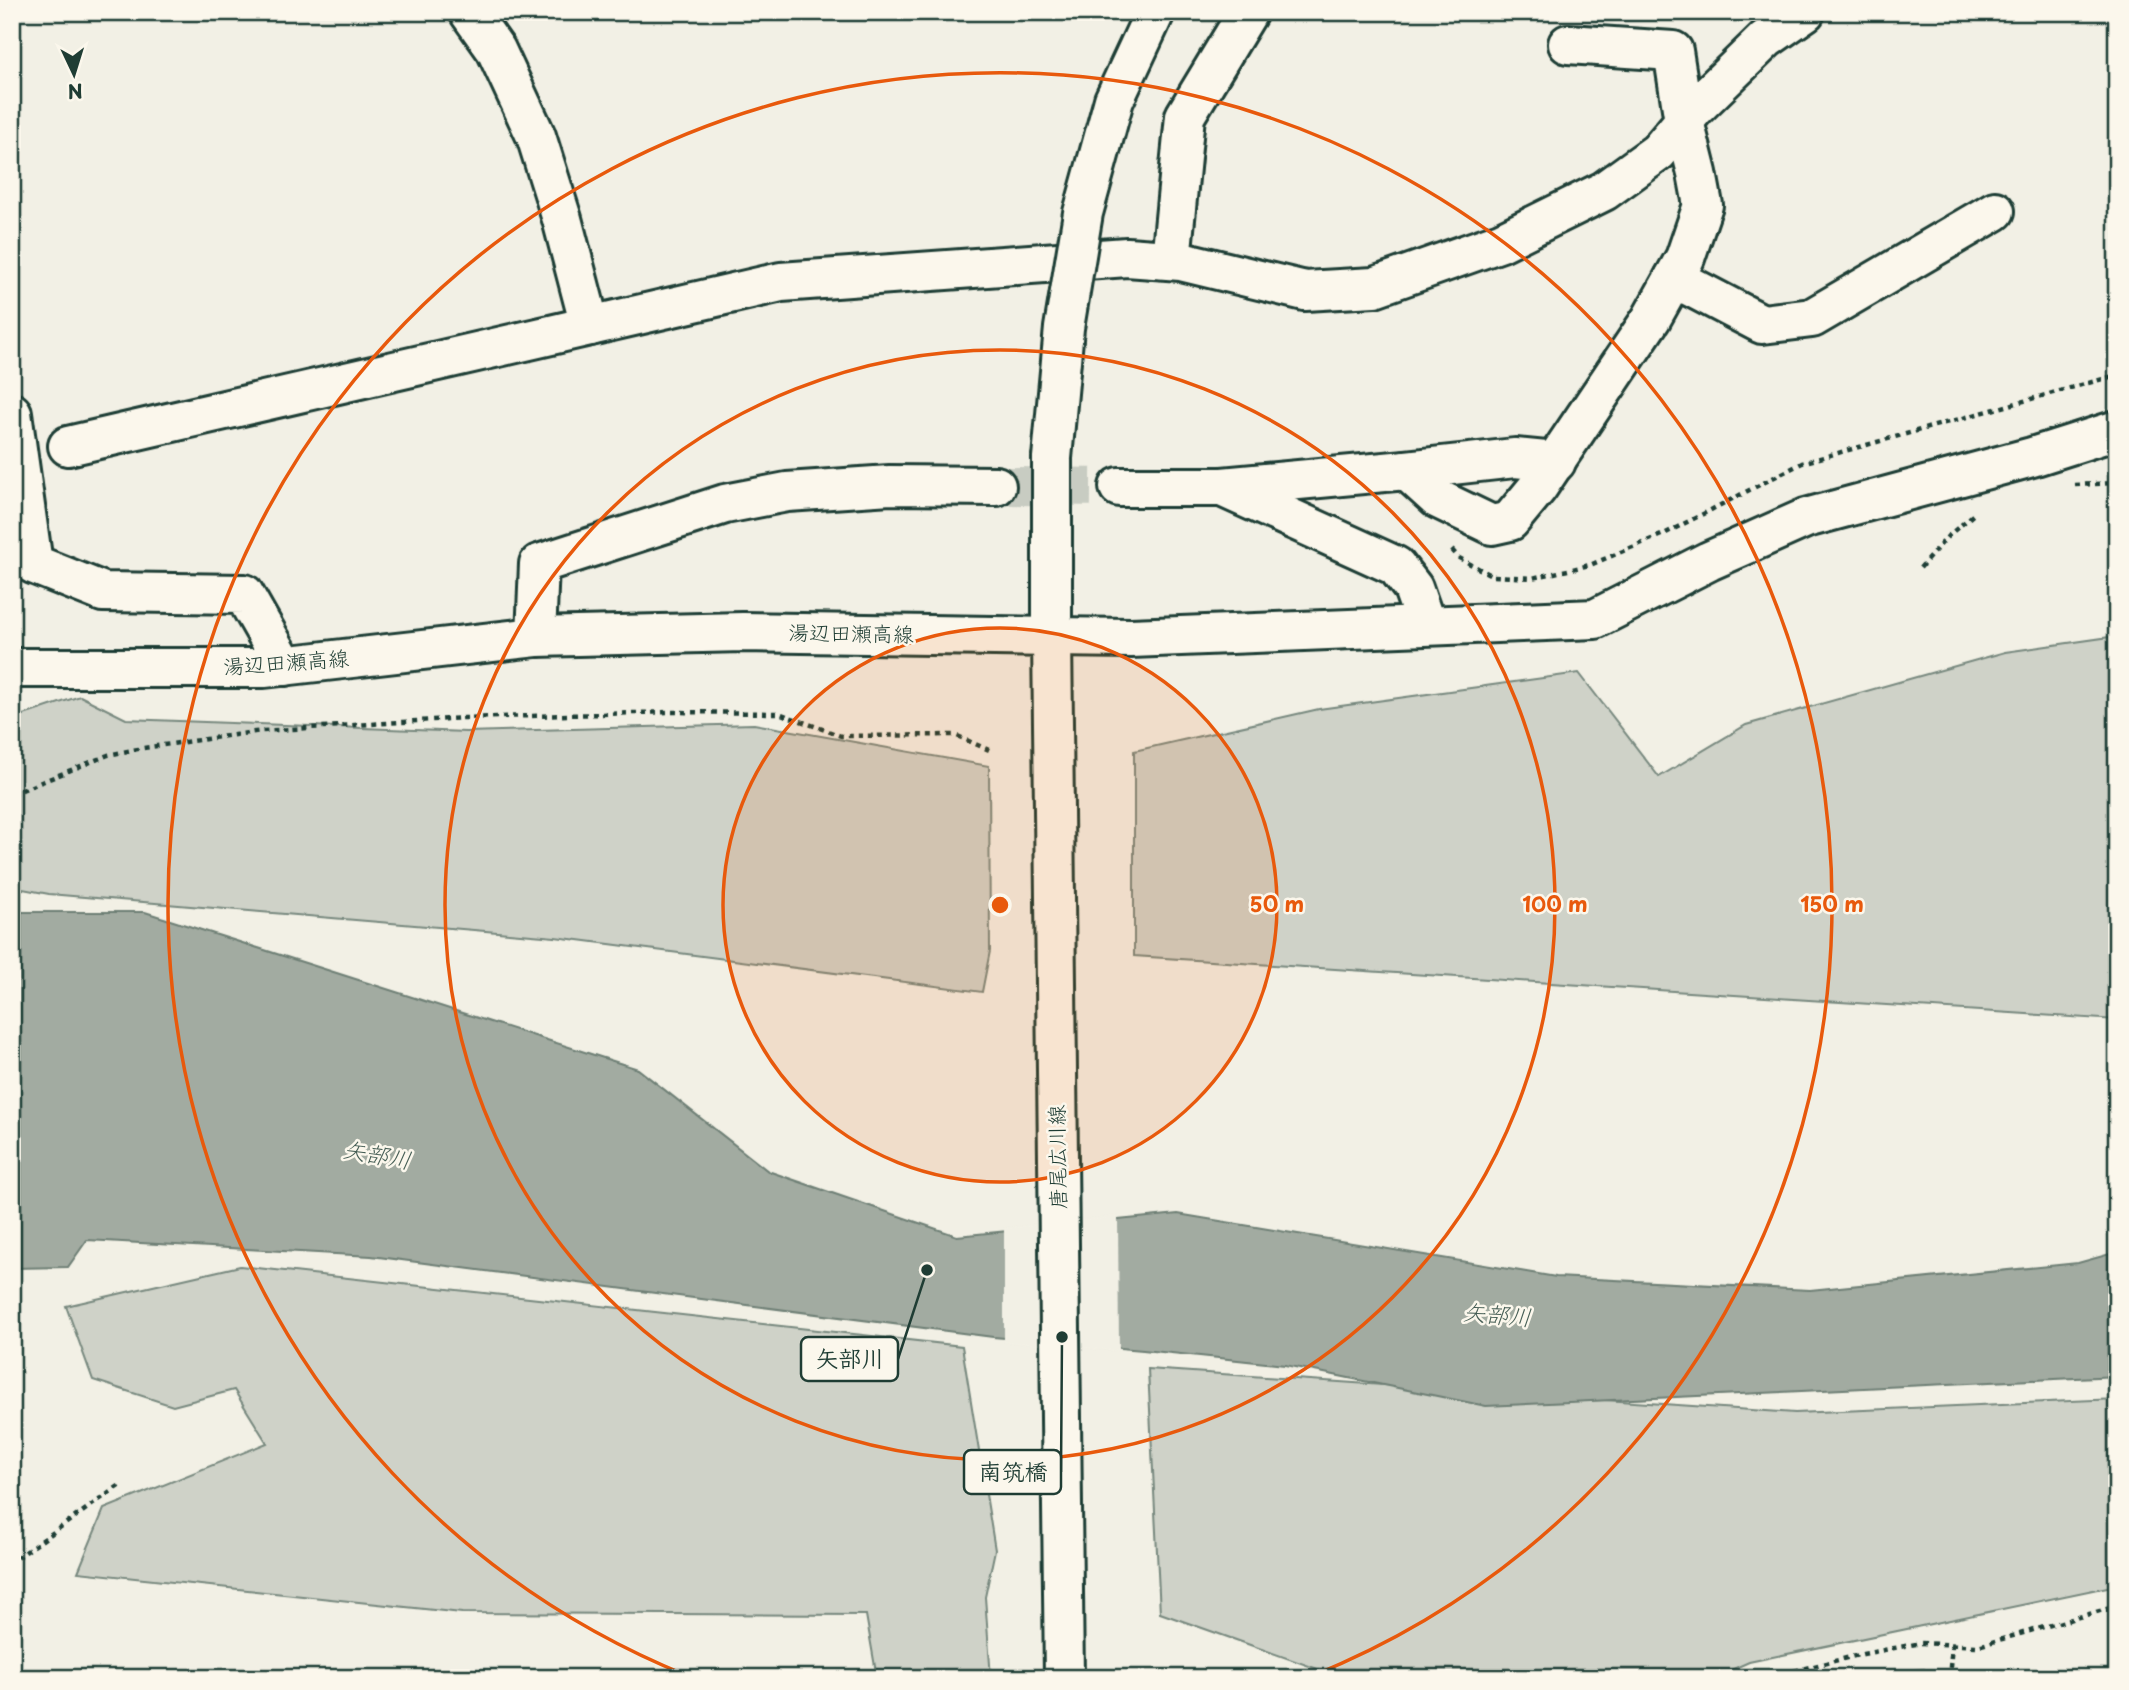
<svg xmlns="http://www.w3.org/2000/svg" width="2129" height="1690" font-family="'Playpen Sans','Klee One',sans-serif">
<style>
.green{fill:#cfd2c8;stroke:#77887e;stroke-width:2}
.water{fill:#a2aba1;stroke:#6e7f75;stroke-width:2}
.pier{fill:#f2f0e5}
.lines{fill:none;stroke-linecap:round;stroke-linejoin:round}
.minor-tunnel{stroke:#c8ccc2;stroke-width:38;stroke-dasharray:38 19;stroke-linecap:butt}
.minor-casing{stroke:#1f3d34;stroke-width:44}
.major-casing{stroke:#1f3d34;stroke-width:44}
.path{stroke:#1f3d34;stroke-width:4.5;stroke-dasharray:5 5;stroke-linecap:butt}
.minor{stroke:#fbf7ec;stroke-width:38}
.major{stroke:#fbf7ec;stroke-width:38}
.major-bridge-casing{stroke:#1f3d34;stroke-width:44;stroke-linecap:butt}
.major-bridge{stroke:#fbf7ec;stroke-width:38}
.ring{fill:none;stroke:#e8590c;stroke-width:3.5}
.labels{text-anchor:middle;stroke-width:5;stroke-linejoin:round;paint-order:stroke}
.street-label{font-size:21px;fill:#1f3d34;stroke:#fbf7ec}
.water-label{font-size:23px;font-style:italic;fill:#465e55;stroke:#fbf7ec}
.centre{fill:#e8590c;stroke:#fbf7ec;stroke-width:3.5}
.ring-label{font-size:21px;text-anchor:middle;font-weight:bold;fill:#e8590c;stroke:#fbf7ec;stroke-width:5;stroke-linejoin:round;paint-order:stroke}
.leader{fill:none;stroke:#1f3d34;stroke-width:2.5}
.callout-dot{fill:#1f3d34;stroke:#fbf7ec;stroke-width:2.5}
.callout{fill:#fbf7ec;stroke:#1f3d34;stroke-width:2.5}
.callout-label{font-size:23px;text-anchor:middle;font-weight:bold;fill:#1f3d34}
</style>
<rect width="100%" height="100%" fill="#f2f0e5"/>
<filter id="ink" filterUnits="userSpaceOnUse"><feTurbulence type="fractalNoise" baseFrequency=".0143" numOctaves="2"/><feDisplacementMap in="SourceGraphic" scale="14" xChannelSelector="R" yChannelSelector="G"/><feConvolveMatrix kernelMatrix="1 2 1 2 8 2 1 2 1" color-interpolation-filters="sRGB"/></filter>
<g filter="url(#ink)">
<g class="green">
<polygon points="2117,636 2117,1020 1134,956 1134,751 1319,709 1579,673 1659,777 1746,725 2005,652"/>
<polygon points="80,696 126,719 466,732 754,724 989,766 990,951 982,992 555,937 49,894 12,887 12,719"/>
<polygon points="240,1266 962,1346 995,1550 985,1597 991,1678 877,1678 866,1615 462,1613 78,1572 104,1509 267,1443 234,1390 173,1406 93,1380 66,1306"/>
<polygon points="1148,1369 1795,1413 2117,1399 2117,1585 1749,1662 1713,1678 1343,1678 1160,1613"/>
</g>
<g class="water">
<polygon points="12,912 145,912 638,1069 768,1171 957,1236 1178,1214 1556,1277 1810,1290 2078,1263 2117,1252 2117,1376 1486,1406 1285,1365 1143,1350 993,1337 371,1256 87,1240 68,1267 12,1268"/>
<polygon points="1924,1669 1925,1678 1825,1678 1829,1677"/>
</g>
<polygon class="pier" points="1118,1216 1119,1351 1004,1342 1004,1228"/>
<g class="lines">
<polyline class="minor-tunnel" points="996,486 1119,487"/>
<defs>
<g id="minor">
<polyline points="469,12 496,50 536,136 562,219 590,326"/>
<polyline points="1171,260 1185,116 1248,12"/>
<polyline points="1674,278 1762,324 1812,318 1995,211"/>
<polyline points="12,413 33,564 103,592 244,594 285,666"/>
<polyline points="68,446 781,282 1127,257 1181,261 1305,291 1374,287 1501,242 1604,191 1658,152 1695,108 1766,39 1805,12"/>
<polyline points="1406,470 1438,499 1492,525 1510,521 1538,487 1651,319 1685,258 1703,205 1697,173 1684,121 1673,51 1568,44"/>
<polyline points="1119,487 1222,487 1406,470 1515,458 1556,462"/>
<polyline points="1224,488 1396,566 1413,588 1426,625"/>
<polyline points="536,637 539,564 725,504 787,492 890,485 996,486"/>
<polyline points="1052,637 1131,638 1595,619 1709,561 1806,518 2032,457 2117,430"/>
</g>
<g id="major">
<polyline points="1052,458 1052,637 1064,1678"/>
<polyline points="12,668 264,668 536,637 743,632 1052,637"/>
</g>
</defs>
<use href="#minor" class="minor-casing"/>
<use href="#major" class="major-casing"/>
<g class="path">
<polyline points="2075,485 2117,483"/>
<polyline points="1452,550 1459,558 1493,576 1532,578 1590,565 1666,533 1802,463 2117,375"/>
<polyline points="1920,568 1948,536 1975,513"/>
<polyline points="12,794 108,755 143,748 262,731 464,718 670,712 779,713 841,736 955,735 989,750"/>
<polyline points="17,1558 123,1483"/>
<polyline points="2106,1610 2117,1611"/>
<polyline points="1765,1678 1863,1654 1921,1643 1978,1646 2117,1606"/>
<polyline points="1949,1678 1952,1645"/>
</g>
<use href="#minor" class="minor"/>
<use href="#major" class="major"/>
<defs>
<polyline id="major-bridge" points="1052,458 1064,328 1083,213 1114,100 1155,12"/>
</defs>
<use href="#major-bridge" class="major-bridge-casing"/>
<use href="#major-bridge" class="major-bridge"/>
</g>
</g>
<circle cx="1000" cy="905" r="277" fill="#e8590c" fill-opacity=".12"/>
<g class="ring">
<circle cx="1000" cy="905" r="277"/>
<circle cx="1000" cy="905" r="555"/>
<path d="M688 1676A832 832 0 1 1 1312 1676"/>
</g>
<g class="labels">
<g class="street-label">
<text transform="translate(851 634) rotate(1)" y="7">湯辺田瀬高線</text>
<text transform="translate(286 663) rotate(-4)" y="7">湯辺田瀬高線</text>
<text transform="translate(1058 1157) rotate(-91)" y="7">唐尾広川線</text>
</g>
<g class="water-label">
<text transform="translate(377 1155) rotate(10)" y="8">矢部川</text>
<text transform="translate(1497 1315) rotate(5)" y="8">矢部川</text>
</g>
</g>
<circle cx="1000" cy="905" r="10" class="centre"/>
<g class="ring-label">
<text x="1277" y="912">50 m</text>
<text x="1555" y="912">100 m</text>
<text x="1832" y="912">150 m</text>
</g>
<path class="leader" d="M927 1270L898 1359M1062 1337L1061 1472"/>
<g class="callout-dot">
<circle cx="927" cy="1270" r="7"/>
<circle cx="1062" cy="1337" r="7"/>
</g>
<g class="callout">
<rect x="801" y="1337" width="97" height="44" rx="7"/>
<rect x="964" y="1450" width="97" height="44" rx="7"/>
</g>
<g class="callout-label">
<text x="850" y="1367">矢部川</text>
<text x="1013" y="1480">南筑橋</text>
</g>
<rect width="2129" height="1690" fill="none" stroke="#fbf7ec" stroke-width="42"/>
<rect x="21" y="21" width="2087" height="1648" fill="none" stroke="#1f3d34" stroke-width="2.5" filter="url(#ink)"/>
<g transform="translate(74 74) rotate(176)" stroke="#fbf7ec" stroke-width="5" paint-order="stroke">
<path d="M0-5L12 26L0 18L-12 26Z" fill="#1f3d34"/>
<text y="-10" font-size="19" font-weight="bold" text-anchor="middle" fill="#1f3d34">N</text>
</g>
</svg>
